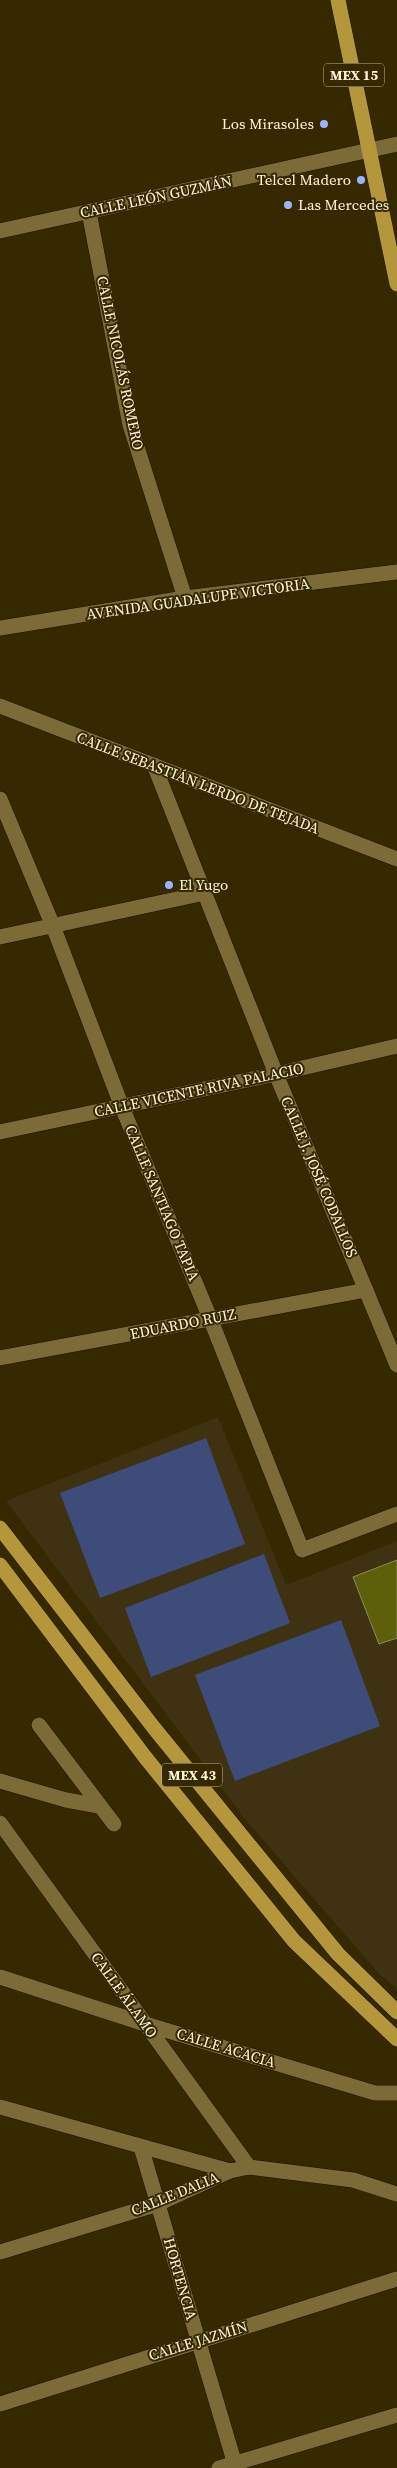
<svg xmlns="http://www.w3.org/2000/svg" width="397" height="2468" font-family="'Source Serif 4',serif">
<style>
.built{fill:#3e3212}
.green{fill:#3e4c7a}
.building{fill:#5e5f0a;stroke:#8c8e58}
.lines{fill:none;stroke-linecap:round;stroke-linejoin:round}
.minor-casing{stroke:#1b1200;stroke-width:16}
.major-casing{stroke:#1b1200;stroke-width:16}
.minor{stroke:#7d6b37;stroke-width:15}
.major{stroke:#b5973b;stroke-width:15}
.poi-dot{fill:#9cb4fd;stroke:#362900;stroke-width:2}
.labels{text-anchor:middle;stroke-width:4;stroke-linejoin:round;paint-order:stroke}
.shield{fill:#362900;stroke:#c2b798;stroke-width:1}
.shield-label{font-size:14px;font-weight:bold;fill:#fef4d9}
.poi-label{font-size:15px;fill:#fef4d9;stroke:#362900;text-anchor:end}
.street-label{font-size:15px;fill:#fef4d9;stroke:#362900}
</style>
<rect width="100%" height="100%" fill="#362900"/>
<polygon class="built" points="218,1417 286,1585 397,1541 397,1989 380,1975 245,1819 6,1501"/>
<g class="green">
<polygon points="206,1438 245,1544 100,1598 60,1493"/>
<polygon points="264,1554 290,1623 151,1677 125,1608"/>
<polygon points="341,1620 380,1726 235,1781 195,1675"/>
</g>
<polygon class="building" points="397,1560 397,1638 379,1644 353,1577"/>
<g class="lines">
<defs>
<g id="minor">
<polyline points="89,212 130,425 185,598"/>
<polyline points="0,231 397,144"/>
<polyline points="0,628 185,598 397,572"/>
<polyline points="0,706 397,859"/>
<polyline points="154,765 276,1074 397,1365"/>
<polyline points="0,799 53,926 122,1107 210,1318 302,1550 397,1514"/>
<polyline points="0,937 205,893"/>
<polyline points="0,1132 276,1074 397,1046"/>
<polyline points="0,1358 366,1290"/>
<polyline points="39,1725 114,1824"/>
<polyline points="0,1781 66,1800 99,1806"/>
<polyline points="0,1823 249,2167"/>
<polyline points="0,1977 145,2024 375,2093 397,2093"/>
<polyline points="0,2107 230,2171"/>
<polyline points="141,2147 236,2468"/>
<polyline points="0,2252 158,2204 230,2171 249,2167 353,2180 397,2194"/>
<polyline points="0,2404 397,2279"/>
<polyline points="219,2468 397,2415"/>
</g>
<g id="major">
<polyline points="338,0 397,284"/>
<polyline points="0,1528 154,1728 338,1954 397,2012"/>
<polyline points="0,1565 145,1757 294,1941 397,2039"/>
</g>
</defs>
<use href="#minor" class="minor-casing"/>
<use href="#major" class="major-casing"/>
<use href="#minor" class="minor"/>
<use href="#major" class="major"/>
</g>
<g class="poi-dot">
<circle cx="324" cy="124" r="5"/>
<circle cx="361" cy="180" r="5"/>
<circle cx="288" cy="205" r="5"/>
<circle cx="169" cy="885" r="5"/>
</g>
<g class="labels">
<g class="shield">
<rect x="324" y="63.5" width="60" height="23" rx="4"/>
<rect x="162" y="1763.5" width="60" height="23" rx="4"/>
</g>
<g class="shield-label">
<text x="354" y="80">MEX 15</text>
<text x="192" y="1780">MEX 43</text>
</g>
<g class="poi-label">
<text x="314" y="129">Los Mirasoles</text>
<text x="351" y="185">Telcel Madero</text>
<text x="298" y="210" text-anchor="start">Las Mercedes</text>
<text x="179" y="890" text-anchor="start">El Yugo</text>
</g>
<g class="street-label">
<text transform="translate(156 197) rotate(-12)" y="5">CALLE LEÓN GUZMÁN</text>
<text transform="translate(120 363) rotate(78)" y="5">CALLE NICOLÁS ROMERO</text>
<text transform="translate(198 599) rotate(-8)" y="5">AVENIDA GUADALUPE VICTORIA</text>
<text transform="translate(198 783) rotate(21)" y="5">CALLE SEBASTIÁN LERDO DE TEJADA</text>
<text transform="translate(199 1090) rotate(-12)" y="5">CALLE VICENTE RIVA PALACIO</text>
<text transform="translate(319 1177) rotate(67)" y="5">CALLE J. JOSÉ CODALLOS</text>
<text transform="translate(162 1203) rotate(67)" y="5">CALLE SANTIAGO TAPIA</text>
<text transform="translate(183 1324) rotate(-11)" y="5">EDUARDO RUIZ</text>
<text transform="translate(124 1995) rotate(54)" y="5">CALLE ÁLAMO</text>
<text transform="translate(226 2048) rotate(17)" y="5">CALLE ACACIA</text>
<text transform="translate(175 2194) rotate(-22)" y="5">CALLE DALIA</text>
<text transform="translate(180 2279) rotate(74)" y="5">HORTENCIA</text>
<text transform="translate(198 2341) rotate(-17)" y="5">CALLE JAZMÍN</text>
</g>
</g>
</svg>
